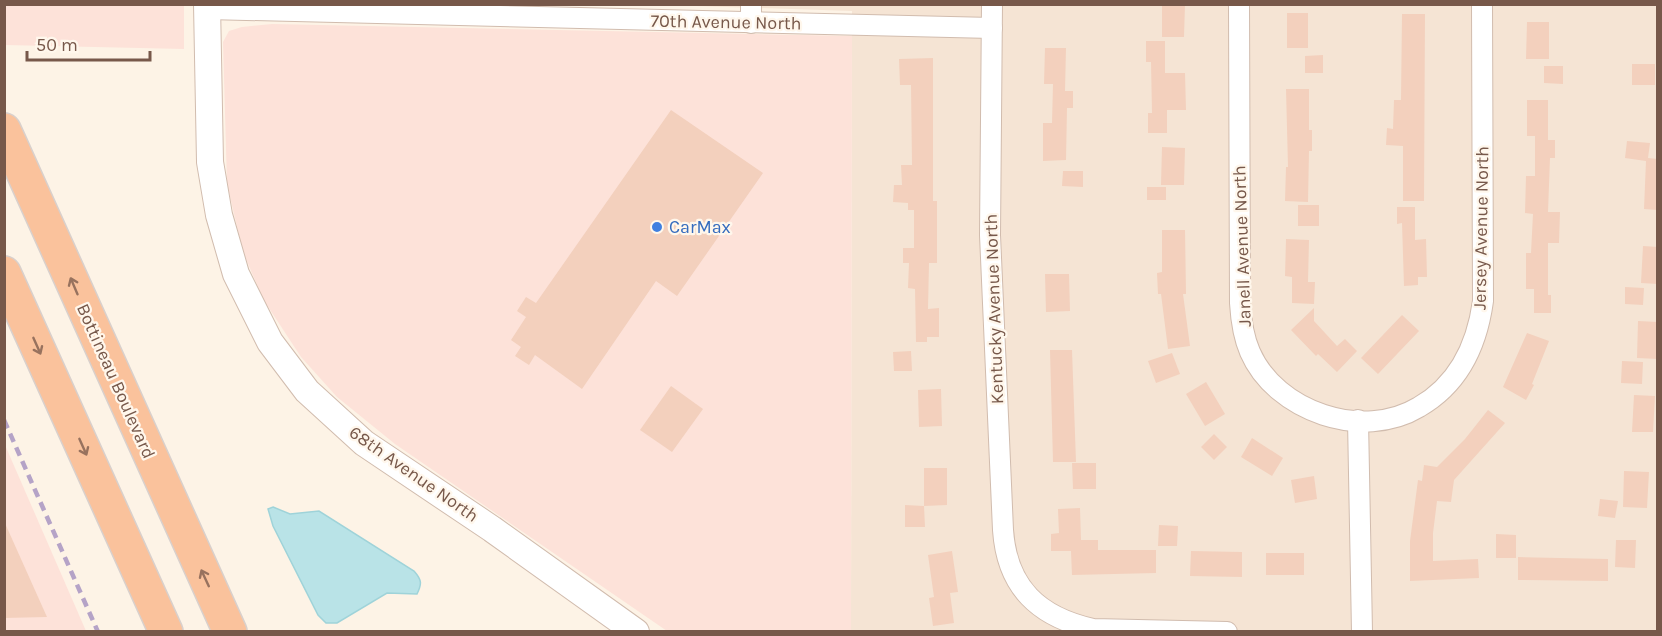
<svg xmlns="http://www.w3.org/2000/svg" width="1662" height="636" font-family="Karla,sans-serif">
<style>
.residential{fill:#f5e4d4}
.commercial{fill:#fde2d9}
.water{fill:#b9e3e7;stroke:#9fd3d9;stroke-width:1.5}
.building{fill:#f3d0bd}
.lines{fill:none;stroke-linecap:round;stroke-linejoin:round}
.minor-casing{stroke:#d1bcae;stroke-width:22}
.tertiary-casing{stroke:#d1bcae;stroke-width:28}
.trunk-casing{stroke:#d9d0cc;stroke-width:36}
.minor{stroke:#fff;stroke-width:20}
.tertiary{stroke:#fff;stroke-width:26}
.trunk{stroke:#fac29c;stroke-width:33}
.rail{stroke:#b5a3c7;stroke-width:4.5;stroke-dasharray:9 6;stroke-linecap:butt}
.oneway{stroke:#98725e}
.shop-dot{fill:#3f7fe0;stroke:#fff7ec;stroke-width:2}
.labels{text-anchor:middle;stroke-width:4.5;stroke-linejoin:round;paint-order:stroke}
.street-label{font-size:18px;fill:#77584a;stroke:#fff7ec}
.shop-label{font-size:18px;fill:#366cbe;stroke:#fff7ec;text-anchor:start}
</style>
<rect width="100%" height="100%" fill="#fdf3e6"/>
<polygon class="residential" points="666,5 1657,5 1657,631 851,631 852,11"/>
<g class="commercial">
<polygon points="5,4 184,5 184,49 5,45"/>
<polygon points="272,24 852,36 851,631 667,631 395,444 337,397 301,357 263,299 243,252 227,184 223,42 229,31 242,27"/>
<polygon points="5,445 86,631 5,631"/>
</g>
<path class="water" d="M 273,507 L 290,514 L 319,511 L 414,571 C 422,580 422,584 417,594 L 387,593 L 337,623 L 326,623 L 318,615 L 273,526 L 268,509 Z"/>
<g class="building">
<polygon points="1162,4 1185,4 1184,37 1162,37"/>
<rect x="1287" y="13" width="21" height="35"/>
<polygon points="1402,14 1425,14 1424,201 1403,201 1403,146 1386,145 1387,128 1393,129 1394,100 1401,100"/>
<polygon points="1527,22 1549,22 1549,59 1526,59"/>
<polygon points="1146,41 1165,41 1165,73 1185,73 1186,110 1167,110 1167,133 1148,133 1148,113 1152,113 1151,62 1146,62"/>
<polygon points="1045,48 1066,48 1065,91 1073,91 1073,108 1067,108 1066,160 1043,161 1043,123 1052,123 1053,84 1044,84"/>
<polygon points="1323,55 1323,73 1305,73 1305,56"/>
<polygon points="933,58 933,201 937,201 937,263 929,263 928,309 939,308 939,337 927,337 927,342 916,342 915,289 908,288 909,263 903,263 903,248 914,248 914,210 908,210 908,203 893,202 894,185 902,185 901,165 912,165 911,85 900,85 899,59"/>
<rect x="1632" y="64" width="23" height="21"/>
<polygon points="1544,66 1563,66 1563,84 1544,83"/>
<polygon points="1286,89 1309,89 1309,130 1312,130 1312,151 1309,151 1308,202 1285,201 1286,167 1288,167"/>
<polygon points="1527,100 1548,100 1548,140 1555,140 1555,158 1550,158 1548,212 1560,212 1559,243 1548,243 1548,295 1551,295 1551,313 1534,313 1534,289 1526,289 1526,253 1531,253 1533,214 1525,213 1526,176 1535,176 1535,136 1527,136"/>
<polygon points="671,110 763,173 677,296 656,281 582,389 535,355 529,365 515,356 521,347 511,340 526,317 517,311 526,297 536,303"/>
<polygon points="1627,141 1650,143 1648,158 1658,159 1658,210 1644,209 1646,161 1625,158"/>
<polygon points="1162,147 1185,148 1184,185 1161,185"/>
<polygon points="1063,171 1083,171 1083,187 1062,186"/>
<rect x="1147" y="187" width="19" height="13"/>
<rect x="1298" y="205" width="21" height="21"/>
<polygon points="1397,207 1415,207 1415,240 1426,239 1427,277 1418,277 1418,285 1404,286 1402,223 1397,224"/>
<polygon points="1162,230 1185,230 1186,294 1183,294 1190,346 1168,349 1161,294 1158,294 1157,273 1162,272"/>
<polygon points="1286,239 1309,240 1308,282 1315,282 1314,304 1292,303 1292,277 1285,276"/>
<polygon points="1643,246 1658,247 1658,284 1641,283"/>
<polygon points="1045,274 1069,274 1070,311 1046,312"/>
<polygon points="1625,287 1644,288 1643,305 1625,304"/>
<polygon points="1314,308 1314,321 1337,346 1345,339 1357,351 1337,372 1318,354 1316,356 1291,330"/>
<polygon points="1402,315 1419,331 1378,374 1361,358"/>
<polygon points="1638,321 1658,322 1658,359 1637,358"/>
<polygon points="1527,333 1549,341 1532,384 1534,385 1526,400 1503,387"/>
<polygon points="1050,350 1072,350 1076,462 1053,462"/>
<polygon points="911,351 912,371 894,371 893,352"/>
<polygon points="1172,353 1180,374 1156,383 1148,361"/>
<polygon points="1622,361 1643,362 1642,384 1621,383"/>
<polygon points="1206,382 1225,414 1205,426 1186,394"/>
<polygon points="671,386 703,409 672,452 640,430"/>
<polygon points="941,389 942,426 919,427 918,390"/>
<polygon points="1634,395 1655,396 1653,432 1632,432"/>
<polygon points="1488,410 1505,423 1454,480 1451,502 1437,501 1433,533 1433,561 1478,559 1479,578 1410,581 1410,541 1418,480 1422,481 1424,465 1437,467 1465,439"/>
<polygon points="1214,434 1227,447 1214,460 1201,447"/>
<polygon points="1252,438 1283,458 1272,476 1241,457"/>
<polygon points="1072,463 1096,463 1096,489 1073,489"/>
<polygon points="924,468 947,468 947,505 924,506"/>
<polygon points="1624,471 1649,472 1647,508 1623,507"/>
<polygon points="1314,476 1317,499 1295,503 1291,480"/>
<polygon points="1600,499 1618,501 1615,518 1598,516"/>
<polygon points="905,505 924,506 925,527 905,527"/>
<polygon points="1080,508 1081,540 1098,540 1098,550 1156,550 1156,573 1072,575 1071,551 1051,551 1051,534 1059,533 1058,509"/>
<polygon points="4,521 47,617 4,618"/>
<polygon points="1159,525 1178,526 1177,546 1158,546"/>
<polygon points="1496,534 1516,535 1516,558 1496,558"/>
<polygon points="1616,540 1636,540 1635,568 1615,567"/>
<polygon points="952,551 958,592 950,593 954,623 933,626 929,598 934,597 928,555"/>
<polygon points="1191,551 1242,552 1242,577 1190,576"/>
<rect x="1266" y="553" width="38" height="22"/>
<polygon points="1518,557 1608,559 1608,581 1518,580"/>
</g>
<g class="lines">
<defs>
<g id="minor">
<polyline points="751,4 751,23"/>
<path d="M 992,4 L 990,235 L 1003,530 C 1007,588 1039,617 1093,629 L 1227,632"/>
<path d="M 1239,4 L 1240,303 C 1241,320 1243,336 1250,352 C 1276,412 1363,441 1419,407 C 1459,384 1477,345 1483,301 L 1482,4"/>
<polyline points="208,9 992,28"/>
<polyline points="1358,420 1362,632"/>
</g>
<polyline id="tertiary" points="207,4 210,162 219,215 236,274 270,342 307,391 364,443 492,529 636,632"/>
<g id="trunk">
<polyline points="4,130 230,632"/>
<polyline points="4,273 166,632"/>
</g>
</defs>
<use href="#minor" class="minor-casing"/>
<use href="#tertiary" class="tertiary-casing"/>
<use href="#trunk" class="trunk-casing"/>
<use href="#minor" class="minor"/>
<use href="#tertiary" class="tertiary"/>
<use href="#trunk" class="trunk"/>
<polyline class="rail" points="4,420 98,632"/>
</g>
<defs><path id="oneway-shaft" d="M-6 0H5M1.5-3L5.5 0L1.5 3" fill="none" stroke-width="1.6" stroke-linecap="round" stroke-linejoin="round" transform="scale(1.5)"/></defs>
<g class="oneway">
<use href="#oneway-shaft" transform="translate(74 286) rotate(-113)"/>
<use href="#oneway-shaft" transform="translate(37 346) rotate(66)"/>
<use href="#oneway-shaft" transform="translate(83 447) rotate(66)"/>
<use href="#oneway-shaft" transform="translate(205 578) rotate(-115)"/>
</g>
<circle class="shop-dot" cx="657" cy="227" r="6"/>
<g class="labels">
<g class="street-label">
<text transform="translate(726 22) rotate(1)" y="6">70th Avenue North</text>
<text transform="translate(1481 228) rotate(-89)" y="6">Jersey Avenue North</text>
<text transform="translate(1242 246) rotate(-92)" y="6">Janell Avenue North</text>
<text transform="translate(994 309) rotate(-92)" y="6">Kentucky Avenue North</text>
<text transform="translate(116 381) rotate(66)" y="6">Bottineau Boulevard</text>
<text transform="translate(414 474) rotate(35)" y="6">68th Avenue North</text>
</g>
<g class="shop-label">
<text x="669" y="233">CarMax</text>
</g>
</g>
<rect width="1662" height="636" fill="none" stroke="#77584a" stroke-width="12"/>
<path d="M27 51v9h123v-9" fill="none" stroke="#77584a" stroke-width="3"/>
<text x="36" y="51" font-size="18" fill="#77584a" stroke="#fff7ec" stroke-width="4.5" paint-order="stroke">50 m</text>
</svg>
